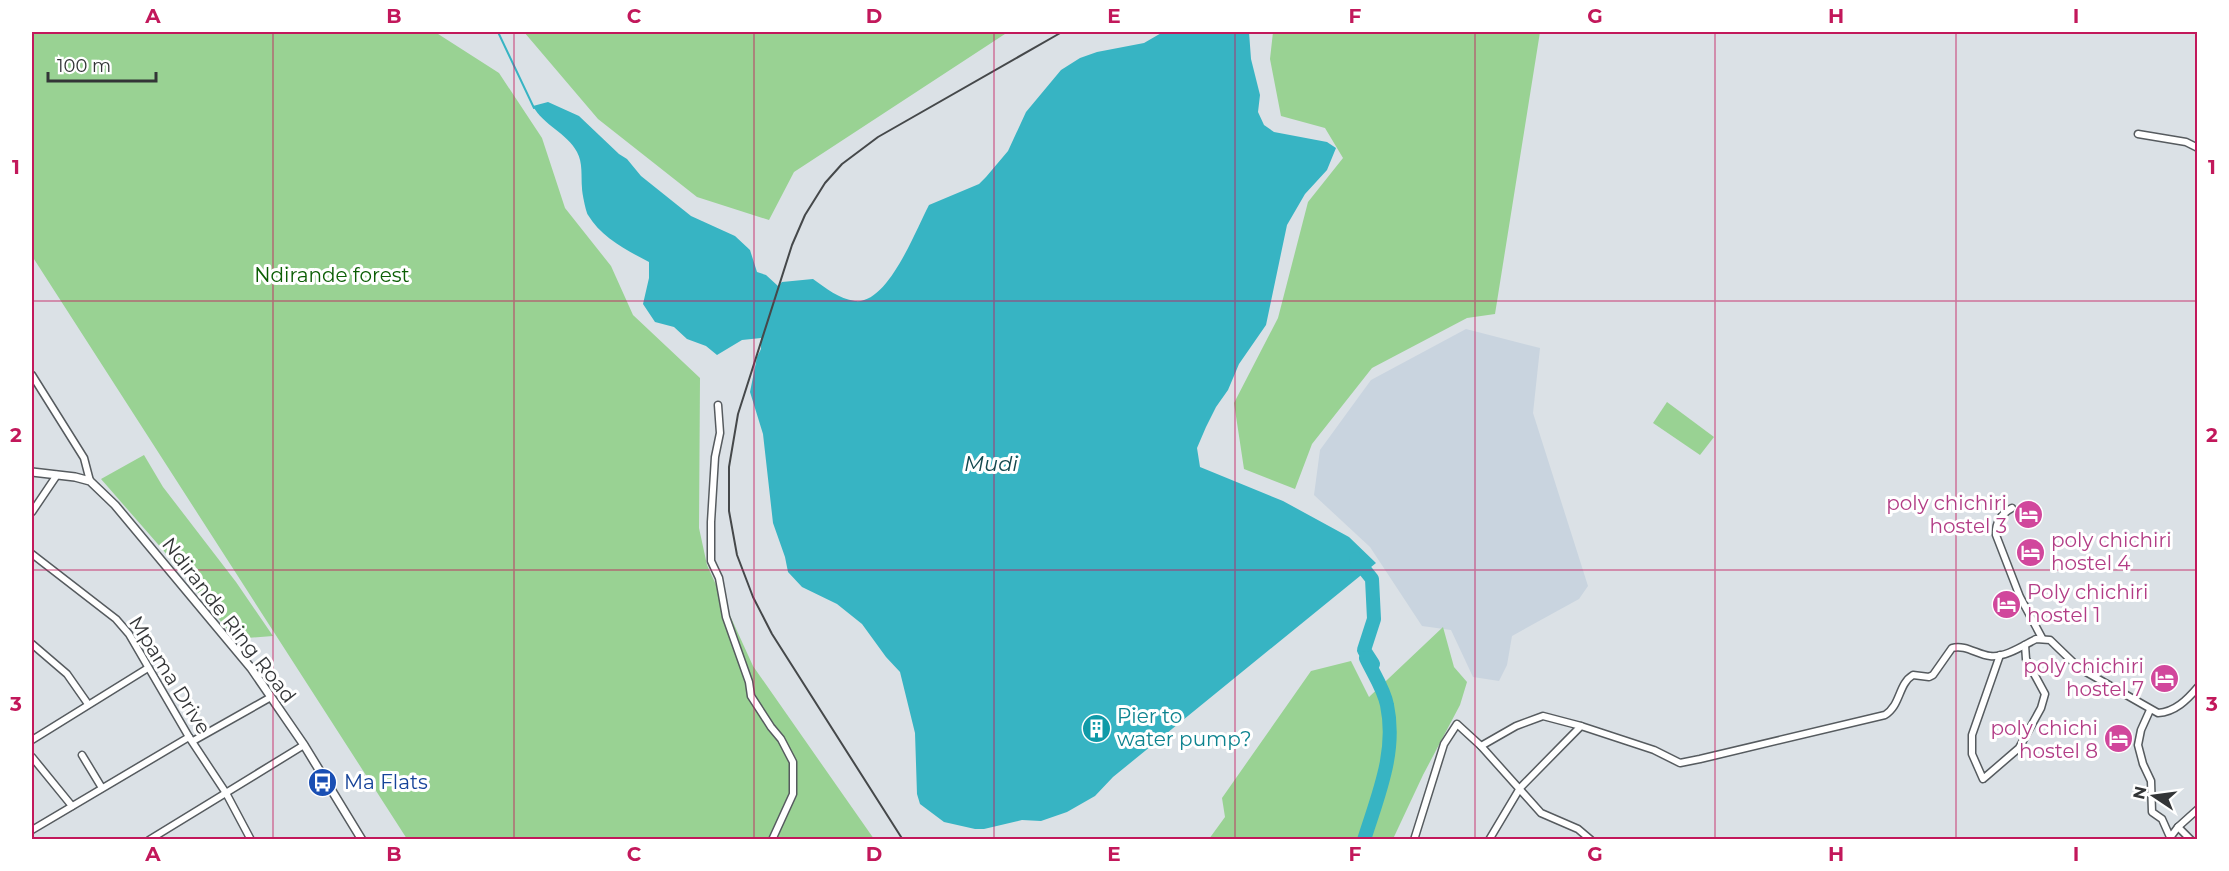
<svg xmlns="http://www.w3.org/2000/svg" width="2229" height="871" font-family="Montserrat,sans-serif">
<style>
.built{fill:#c9d4df}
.green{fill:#99d293}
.water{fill:#37b4c3}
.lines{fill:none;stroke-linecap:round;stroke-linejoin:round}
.stream{stroke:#37b4c3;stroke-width:2}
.river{stroke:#37b4c3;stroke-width:14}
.minor-casing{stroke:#565b5f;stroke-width:9}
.tertiary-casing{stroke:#565b5f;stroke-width:10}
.minor{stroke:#fff;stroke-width:6}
.tertiary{stroke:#fff;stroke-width:7}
.rail{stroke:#45484a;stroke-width:2}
.grid{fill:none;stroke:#c2185b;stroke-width:1.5;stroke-opacity:0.55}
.labels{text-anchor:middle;stroke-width:6;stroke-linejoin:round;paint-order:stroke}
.park-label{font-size:20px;fill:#0b5e04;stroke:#fff}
.hotel-label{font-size:20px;fill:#b23c85;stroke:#fff;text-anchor:end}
.street-label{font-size:20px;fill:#333537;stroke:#fff}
.culture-label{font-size:20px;fill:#0d838f;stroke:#fff;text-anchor:start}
.transit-label{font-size:20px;fill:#164399;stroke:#fff;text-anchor:start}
.water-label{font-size:21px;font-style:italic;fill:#14494f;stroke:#fff}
.neatline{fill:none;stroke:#c2185b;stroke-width:2}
.grid-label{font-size:20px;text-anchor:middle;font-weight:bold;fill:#c2185b}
</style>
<rect width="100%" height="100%" fill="#dbe1e6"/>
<polygon class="built" points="1466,329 1540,348 1533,413 1588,586 1579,599 1512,636 1507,665 1499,681 1473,677 1451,630 1422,626 1370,547 1314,495 1320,450 1371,380"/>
<g class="green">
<polygon points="32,32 435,32 499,73 542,138 565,208 611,266 633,315 700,378 699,528 707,565 753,666 874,839 407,839 32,256"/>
<polygon points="524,32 1008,32 794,172 769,220 697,197 598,119"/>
<polygon points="1273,32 1540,32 1495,314 1467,318 1372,368 1312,444 1295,489 1244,469 1234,403 1278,318 1308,202 1343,158 1325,128 1281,116 1270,59"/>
<polygon points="1667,402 1714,437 1700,455 1653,423"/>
<polygon points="144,455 163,487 236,582 273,636 235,639 170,558 101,479"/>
<polygon points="1443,627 1454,667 1467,682 1460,705 1423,775 1393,839 1209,839 1225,817 1222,798 1311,671 1351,661 1369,697"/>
</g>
<path class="water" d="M 1163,32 L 1249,32 L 1251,59 L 1260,95 L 1258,112 L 1264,125 L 1274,132 L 1327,142 L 1336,148 L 1327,170 L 1305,194 L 1287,225 L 1266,325 L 1239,364 L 1228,390 L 1216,407 L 1206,427 L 1197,448 L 1200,467 L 1283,501 L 1349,537 L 1376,563 L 1113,777 L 1095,796 L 1067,812 L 1041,821 L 1022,820 L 984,829 L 975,829 L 944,822 L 920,804 L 917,794 L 915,733 L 900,672 L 886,657 L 862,624 L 837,604 L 802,587 L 788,572 L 785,557 L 773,523 L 763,434 L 750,392 L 757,357 L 761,349 L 761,338 L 742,340 L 717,355 L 706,346 L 687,339 L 674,327 L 655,322 L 643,304 L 649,278 L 649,262 C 626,250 601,237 588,215 C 586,212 582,193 582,188 C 581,176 583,163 577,152 C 567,133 543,125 533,106 L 548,102 L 579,116 L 619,154 L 627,159 L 641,176 L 691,216 L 735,236 L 750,250 L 757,272 L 766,275 L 778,286 L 782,282 L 813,279 C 826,288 839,299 855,301 C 888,305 916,229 929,205 L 979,184 L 986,177 L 1008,151 L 1026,112 L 1061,70 L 1080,58 L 1097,52 L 1144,43 Z"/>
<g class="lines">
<polyline class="stream" points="498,32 534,108"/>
<g class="river">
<polyline points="1356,559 1372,579 1374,619 1364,650 1373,664"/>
<path d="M 1364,840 C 1378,795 1397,752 1387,705 C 1384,689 1373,673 1366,658"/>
</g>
<defs>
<g id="minor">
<polyline points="2138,134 2186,142 2198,148"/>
<polyline points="32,375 84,458 90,481"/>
<polyline points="718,405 720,433 715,457 711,522 711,561 719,578 726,617 749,682 751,696 771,727 781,739 793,762 793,794 772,840"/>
<path d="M 2012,508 C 2001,514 1995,522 1996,535 L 2020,597 L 2042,638"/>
<polyline points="32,512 57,475"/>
<polyline points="32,554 116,619 129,634 189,737 226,793 251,840"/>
<polyline points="32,644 67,674 88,704"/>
<polyline points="2000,655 1972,735 1972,754 1983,779 2019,748 2041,708 2045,694 2026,659 2025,645"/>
<polyline points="2150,710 2141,730 2138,745 2143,764 2151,781 2152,812 2162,819 2170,837"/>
<polyline points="32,740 148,668"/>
<polyline points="193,741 271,697"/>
<polyline points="1481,746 1516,726 1543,716 1581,726"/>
<polyline points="82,755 102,788"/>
<polyline points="32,757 72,806"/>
<polyline points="2178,827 2191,840"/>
<polyline points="32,830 189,737"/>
<polyline points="2169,839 2178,827 2198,809"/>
<polyline points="149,840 304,745"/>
<polyline points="1414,840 1444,744 1457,724 1481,746 1541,813 1578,829 1591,840"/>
<path d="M 1489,840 L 1520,788 L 1581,726 L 1654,750 L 1680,763 L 1700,759 L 1885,715 C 1901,705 1898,684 1913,675 L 1929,677 L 1933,675 L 1952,648 C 1965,644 1978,655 1990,656 C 2005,658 2024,645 2036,639 L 2050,640 L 2079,668 L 2158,713 C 2175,712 2187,700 2198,687"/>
</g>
<polyline id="tertiary" points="32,472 75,477 90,481 115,505 251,668 304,745 362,840"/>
</defs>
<use href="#minor" class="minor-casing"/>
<use href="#tertiary" class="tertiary-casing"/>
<use href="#minor" class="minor"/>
<use href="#tertiary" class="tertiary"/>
<polyline class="rail" points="903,840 772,634 753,597 737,555 729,511 729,467 738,414 792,245 805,215 825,183 842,164 878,137 1062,32"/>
</g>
<path class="grid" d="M 273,32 L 273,840M 514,32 L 514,840M 754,32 L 754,840M 994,32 L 994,840M 1235,32 L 1235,840M 1475,32 L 1475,840M 1715,32 L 1715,840M 1956,32 L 1956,840M 32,301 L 2198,301M 32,570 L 2198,570"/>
<defs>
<symbol id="hotel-disc" viewBox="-11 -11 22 22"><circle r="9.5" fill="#d1479c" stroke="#fff"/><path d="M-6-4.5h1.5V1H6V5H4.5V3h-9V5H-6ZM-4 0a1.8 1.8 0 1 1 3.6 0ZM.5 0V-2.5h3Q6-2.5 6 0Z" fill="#fff"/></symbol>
<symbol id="building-disc" viewBox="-11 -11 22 22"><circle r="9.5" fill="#0f9aa8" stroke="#fff"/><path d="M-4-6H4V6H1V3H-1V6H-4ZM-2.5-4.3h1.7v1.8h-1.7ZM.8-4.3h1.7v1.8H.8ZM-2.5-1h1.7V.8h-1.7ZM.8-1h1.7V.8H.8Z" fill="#fff"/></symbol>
<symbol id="bus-disc" viewBox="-11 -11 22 22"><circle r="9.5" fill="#1a4fb4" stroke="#fff"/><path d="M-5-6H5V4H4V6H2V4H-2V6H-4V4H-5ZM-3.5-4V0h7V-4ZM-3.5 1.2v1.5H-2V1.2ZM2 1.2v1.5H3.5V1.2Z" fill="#fff"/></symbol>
</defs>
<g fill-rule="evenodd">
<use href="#hotel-disc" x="2012" y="498" width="33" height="33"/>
<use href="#hotel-disc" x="2014" y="536" width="33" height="33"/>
<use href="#hotel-disc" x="1990" y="588" width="33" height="33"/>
<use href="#hotel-disc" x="2148" y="662" width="33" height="33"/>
<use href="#building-disc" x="1080" y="712" width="33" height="33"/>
<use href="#hotel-disc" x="2102" y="722" width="33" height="33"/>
<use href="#bus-disc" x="306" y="766" width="33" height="33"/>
</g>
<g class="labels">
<g class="park-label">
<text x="332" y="282">Ndirande forest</text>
</g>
<g class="hotel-label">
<text x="2007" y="510">poly chichiri<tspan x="2007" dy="23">hostel 3</tspan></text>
<text x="2051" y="547" text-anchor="start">poly chichiri<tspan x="2051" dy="23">hostel 4</tspan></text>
<text x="2027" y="599" text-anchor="start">Poly chichiri<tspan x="2027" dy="23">hostel 1</tspan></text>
<text x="2144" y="673">poly chichiri<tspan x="2144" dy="23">hostel 7</tspan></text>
<text x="2098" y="735">poly chichi<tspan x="2098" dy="23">hostel 8</tspan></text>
</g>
<g class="street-label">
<text transform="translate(229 620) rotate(52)" y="7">Ndirande Ring Road</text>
<text transform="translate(170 675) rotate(58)" y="7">Mpama Drive</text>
</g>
<g class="culture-label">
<text x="1117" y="723">Pier to<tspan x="1117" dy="23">water pump?</tspan></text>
</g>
<g class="transit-label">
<text x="344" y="789">Ma Flats</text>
</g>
<g class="water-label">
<text x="991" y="471">Mudi</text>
</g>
</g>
<rect width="2229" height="871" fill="none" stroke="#ffffff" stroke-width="66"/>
<g transform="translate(2154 796) rotate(283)" stroke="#ffffff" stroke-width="4.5" paint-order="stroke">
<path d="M0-4.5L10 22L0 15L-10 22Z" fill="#333537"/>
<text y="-9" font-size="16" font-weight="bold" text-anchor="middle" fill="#333537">N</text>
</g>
<path d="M48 72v9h108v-9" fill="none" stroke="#333537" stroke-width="3"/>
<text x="57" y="72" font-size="18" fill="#333537" stroke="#ffffff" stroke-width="4.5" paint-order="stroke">100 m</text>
<rect x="33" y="33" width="2163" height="805" class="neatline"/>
<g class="grid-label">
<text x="153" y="23">A</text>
<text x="394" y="23">B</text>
<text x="634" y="23">C</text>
<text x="874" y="23">D</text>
<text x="1114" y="23">E</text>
<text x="1355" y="23">F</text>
<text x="1595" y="23">G</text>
<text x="1836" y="23">H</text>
<text x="2076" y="23">I</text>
<text x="16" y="174">1</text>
<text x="2212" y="174">1</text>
<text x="16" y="442">2</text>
<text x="2212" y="442">2</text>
<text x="16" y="711">3</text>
<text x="2212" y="711">3</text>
<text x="153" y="861">A</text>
<text x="394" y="861">B</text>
<text x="634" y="861">C</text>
<text x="874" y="861">D</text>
<text x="1114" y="861">E</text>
<text x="1355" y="861">F</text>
<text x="1595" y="861">G</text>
<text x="1836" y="861">H</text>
<text x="2076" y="861">I</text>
</g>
</svg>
